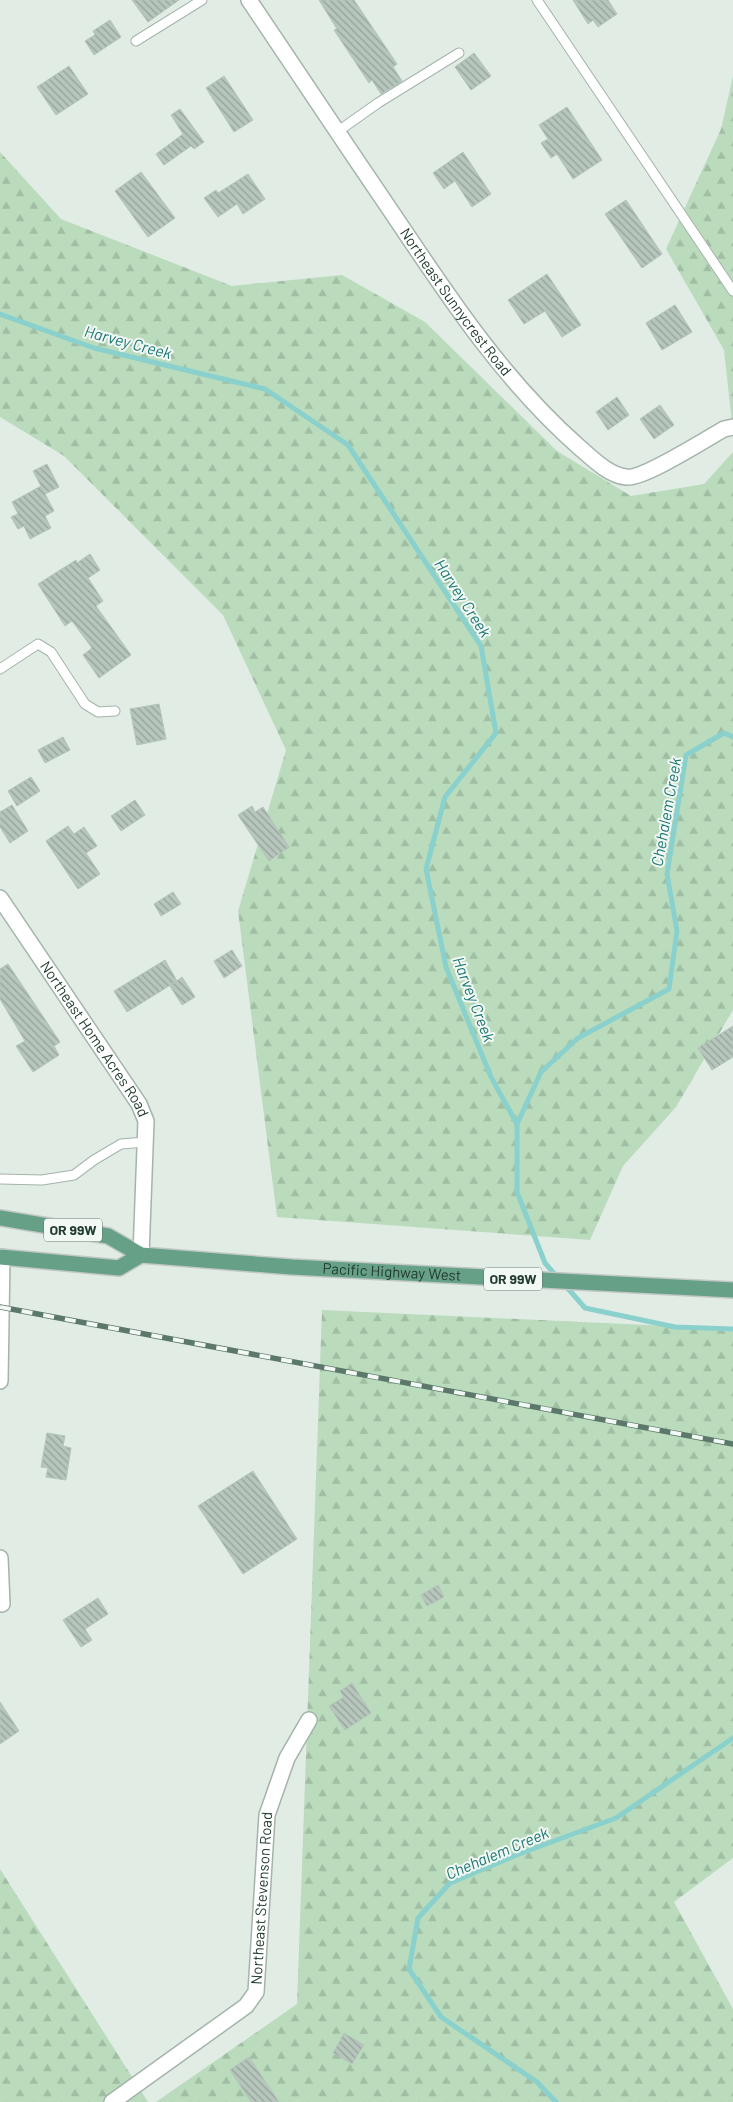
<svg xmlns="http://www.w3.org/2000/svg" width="733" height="2102" font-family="Barlow,sans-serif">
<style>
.forest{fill:url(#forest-firs)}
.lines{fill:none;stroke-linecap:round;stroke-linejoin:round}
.stream{stroke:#8ad0cc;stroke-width:5}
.building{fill:url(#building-back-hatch);stroke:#b4c5ba}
.service-casing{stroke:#a4b4ab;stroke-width:11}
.minor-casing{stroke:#a4b4ab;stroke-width:18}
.tertiary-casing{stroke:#a4b4ab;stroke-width:18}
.primary-casing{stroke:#c1c8c5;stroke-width:18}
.service{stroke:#fff;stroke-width:9}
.minor{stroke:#fff;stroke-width:15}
.tertiary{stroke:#fff;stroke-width:15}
.primary{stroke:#66a086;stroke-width:15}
.rail-casing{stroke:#5c786b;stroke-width:5.5}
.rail{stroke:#f2f8f4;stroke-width:4;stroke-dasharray:11;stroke-linecap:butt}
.labels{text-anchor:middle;stroke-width:4;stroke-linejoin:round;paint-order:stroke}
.shield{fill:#f2f8f4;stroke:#60746b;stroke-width:1}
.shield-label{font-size:14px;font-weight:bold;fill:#223c30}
.street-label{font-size:15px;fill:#223c30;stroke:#f2f8f4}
.water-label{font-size:16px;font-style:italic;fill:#1d7773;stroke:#f2f8f4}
</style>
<defs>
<pattern id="forest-firs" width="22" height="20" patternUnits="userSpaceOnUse" patternTransform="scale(1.25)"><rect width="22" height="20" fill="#badcbd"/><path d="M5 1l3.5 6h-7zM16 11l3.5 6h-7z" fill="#a0bea3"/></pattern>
<pattern id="building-back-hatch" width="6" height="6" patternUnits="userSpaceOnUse" patternTransform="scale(1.25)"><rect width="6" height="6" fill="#b7c6bd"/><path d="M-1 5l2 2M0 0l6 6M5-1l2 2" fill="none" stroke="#94a29a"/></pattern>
</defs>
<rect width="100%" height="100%" fill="#e1ece5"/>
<g class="forest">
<polygon points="733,76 733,432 724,350 666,249 721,129"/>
<polygon points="0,152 61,219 232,286 342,275 425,322 557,451 631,496 704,484 733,452 733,1010 676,1107 623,1166 590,1240 277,1217 238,911 286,750 223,615 64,456 0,417"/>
<polygon points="322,1310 733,1329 733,1858 674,1902 733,2009 733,2102 156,2102 297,2004"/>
<polygon points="0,1869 148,2102 0,2102"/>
</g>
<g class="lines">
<g class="stream">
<polyline points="0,314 94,348 265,389 348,445 481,646 496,733 445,797 426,869 446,967 491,1077 517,1124"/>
<polyline points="558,1278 545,1263 517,1192 517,1124 541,1072 578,1038 669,989 677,931 667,874 686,755 724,733 733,737"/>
<polyline points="564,1284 585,1308 675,1327 733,1329"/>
<polyline points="556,2102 537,2082 441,2017 409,1969 418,1918 450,1883 519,1854 616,1818 733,1738"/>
</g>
</g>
<g class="building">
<polygon points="132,0 179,0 148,22"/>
<polygon points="319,0 354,0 397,64 393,67 402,81 381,94 372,80 369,83 334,30 337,29"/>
<polygon points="573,0 608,0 617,14 598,27 593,20 588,24"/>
<polygon points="110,20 121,37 94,55 85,41 95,35 93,31"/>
<polygon points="474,53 491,76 471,90 455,67"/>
<polygon points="69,66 88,94 56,115 37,87"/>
<polygon points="224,76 253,120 234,132 206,88"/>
<polygon points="567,107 602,160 573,179 557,154 551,158 541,143 548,139 539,125"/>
<polygon points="180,109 204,142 194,149 191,146 164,165 156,154 183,134 171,115"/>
<polygon points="463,152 491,194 472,207 455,181 444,189 433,173"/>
<polygon points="141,172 175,218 148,237 115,191"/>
<polygon points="248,174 265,199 243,214 237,204 218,217 204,198 216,190 218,193"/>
<polygon points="626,200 662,254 642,268 605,214"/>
<polygon points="547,274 581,325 562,337 545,311 524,324 508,300"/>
<polygon points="675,305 692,332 662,350 646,323"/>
<polygon points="617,397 629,415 608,430 596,412"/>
<polygon points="660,405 674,425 654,439 640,419"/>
<polygon points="47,464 59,487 45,494 54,511 45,516 51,528 30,539 24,526 18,529 11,517 18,514 12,502 41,486 33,471"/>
<polygon points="90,554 100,570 88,578 103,601 96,606 131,655 99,678 83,655 92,648 72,621 65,626 38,584 76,560 77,563"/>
<polygon points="159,704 166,739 137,745 130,709"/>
<polygon points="63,737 70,750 45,763 38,750"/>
<polygon points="31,777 40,791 17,806 8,791"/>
<polygon points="135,800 145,815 121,831 111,816"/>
<polygon points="12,805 28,831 10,843 0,827 0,812"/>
<polygon points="252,806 255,812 263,807 289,847 269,861 238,815"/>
<polygon points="68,826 74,834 84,827 97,846 86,853 100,874 78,889 46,841"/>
<polygon points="173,892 181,904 161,916 154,904"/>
<polygon points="232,950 242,966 224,978 214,961"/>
<polygon points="165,960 177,981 127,1012 114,991"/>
<polygon points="8,964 60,1042 54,1046 59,1055 33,1072 16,1046 25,1041 0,999 0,969"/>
<polygon points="182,977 195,997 182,1005 170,986"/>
<polygon points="733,1026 733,1057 712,1070 698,1048"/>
<polygon points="47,1433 65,1436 63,1446 71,1448 66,1480 46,1477 48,1468 41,1467"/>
<polygon points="253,1471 297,1539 243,1574 198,1506"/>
<polygon points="438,1585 444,1597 427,1606 421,1595"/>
<polygon points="98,1598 108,1614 85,1629 92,1640 81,1647 63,1620"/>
<polygon points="352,1683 371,1713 345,1730 329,1706 344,1697 340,1691"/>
<polygon points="0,1702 19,1731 0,1744"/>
<polygon points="344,2033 364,2045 352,2064 333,2053"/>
<polygon points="249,2057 279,2102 251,2102 230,2070"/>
</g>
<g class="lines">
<defs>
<g id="service">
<polyline points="537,0 733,291"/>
<polyline points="136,41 202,0"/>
<polyline points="337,132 378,103 459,53"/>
<polyline points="0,669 38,644 51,652 85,704 98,712 115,711"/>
<polyline points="0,1179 42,1180 74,1175 94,1160 121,1144 145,1142"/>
</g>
<g id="minor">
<path id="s1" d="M 0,898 L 139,1104 L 146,1121 L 141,1255"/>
<polyline points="0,1381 2,1257"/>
<polyline points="0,1558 2,1604"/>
<path id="s2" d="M 112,2102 L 246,2006 L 256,1992 L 267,1815 L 287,1758 L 309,1720"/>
</g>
<g id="tertiary">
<path id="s3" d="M 249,0 C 298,73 346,145 395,217 C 450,299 504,381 579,447 C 592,458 608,475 626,477 C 642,480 706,439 724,429 L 733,427"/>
</g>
<g id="primary">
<path id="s4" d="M 0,1218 L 108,1236 L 141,1255 L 292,1267 L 733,1290"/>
<polyline points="0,1257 119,1268 141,1255"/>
</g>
</defs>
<use href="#service" class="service-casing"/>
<use href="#minor" class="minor-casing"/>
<use href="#tertiary" class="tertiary-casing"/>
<use href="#primary" class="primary-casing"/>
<use href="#service" class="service"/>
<use href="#minor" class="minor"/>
<use href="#tertiary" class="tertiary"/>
<use href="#primary" class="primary"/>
<defs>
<polyline id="rail" points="0,1307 733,1444"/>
</defs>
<use href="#rail" class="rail-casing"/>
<use href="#rail" class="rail"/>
</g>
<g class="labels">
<g class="shield">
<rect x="44" y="1218.5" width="58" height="23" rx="4"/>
<rect x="484" y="1267.5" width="58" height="23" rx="4"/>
</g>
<g class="shield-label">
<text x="73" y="1235">OR 99W</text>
<text x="513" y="1284">OR 99W</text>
</g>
<g class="street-label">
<text dy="5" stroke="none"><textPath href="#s3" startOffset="366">Northeast Sunnycrest Road</textPath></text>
<text dy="5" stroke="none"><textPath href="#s1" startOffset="170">Northeast Home Acres Road</textPath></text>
<text dy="5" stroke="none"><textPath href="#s4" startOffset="399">Pacific Highway West</textPath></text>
<text dy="5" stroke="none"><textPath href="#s2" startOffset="276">Northeast Stevenson Road</textPath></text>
</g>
<g class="water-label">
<text transform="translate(128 342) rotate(15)" y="6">Harvey Creek</text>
<text transform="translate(463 598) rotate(57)" y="6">Harvey Creek</text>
<text transform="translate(666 812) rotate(-80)" y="6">Chehalem Creek</text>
<text transform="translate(474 999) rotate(69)" y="6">Harvey Creek</text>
<text transform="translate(497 1853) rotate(-23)" y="6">Chehalem Creek</text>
</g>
</g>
</svg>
